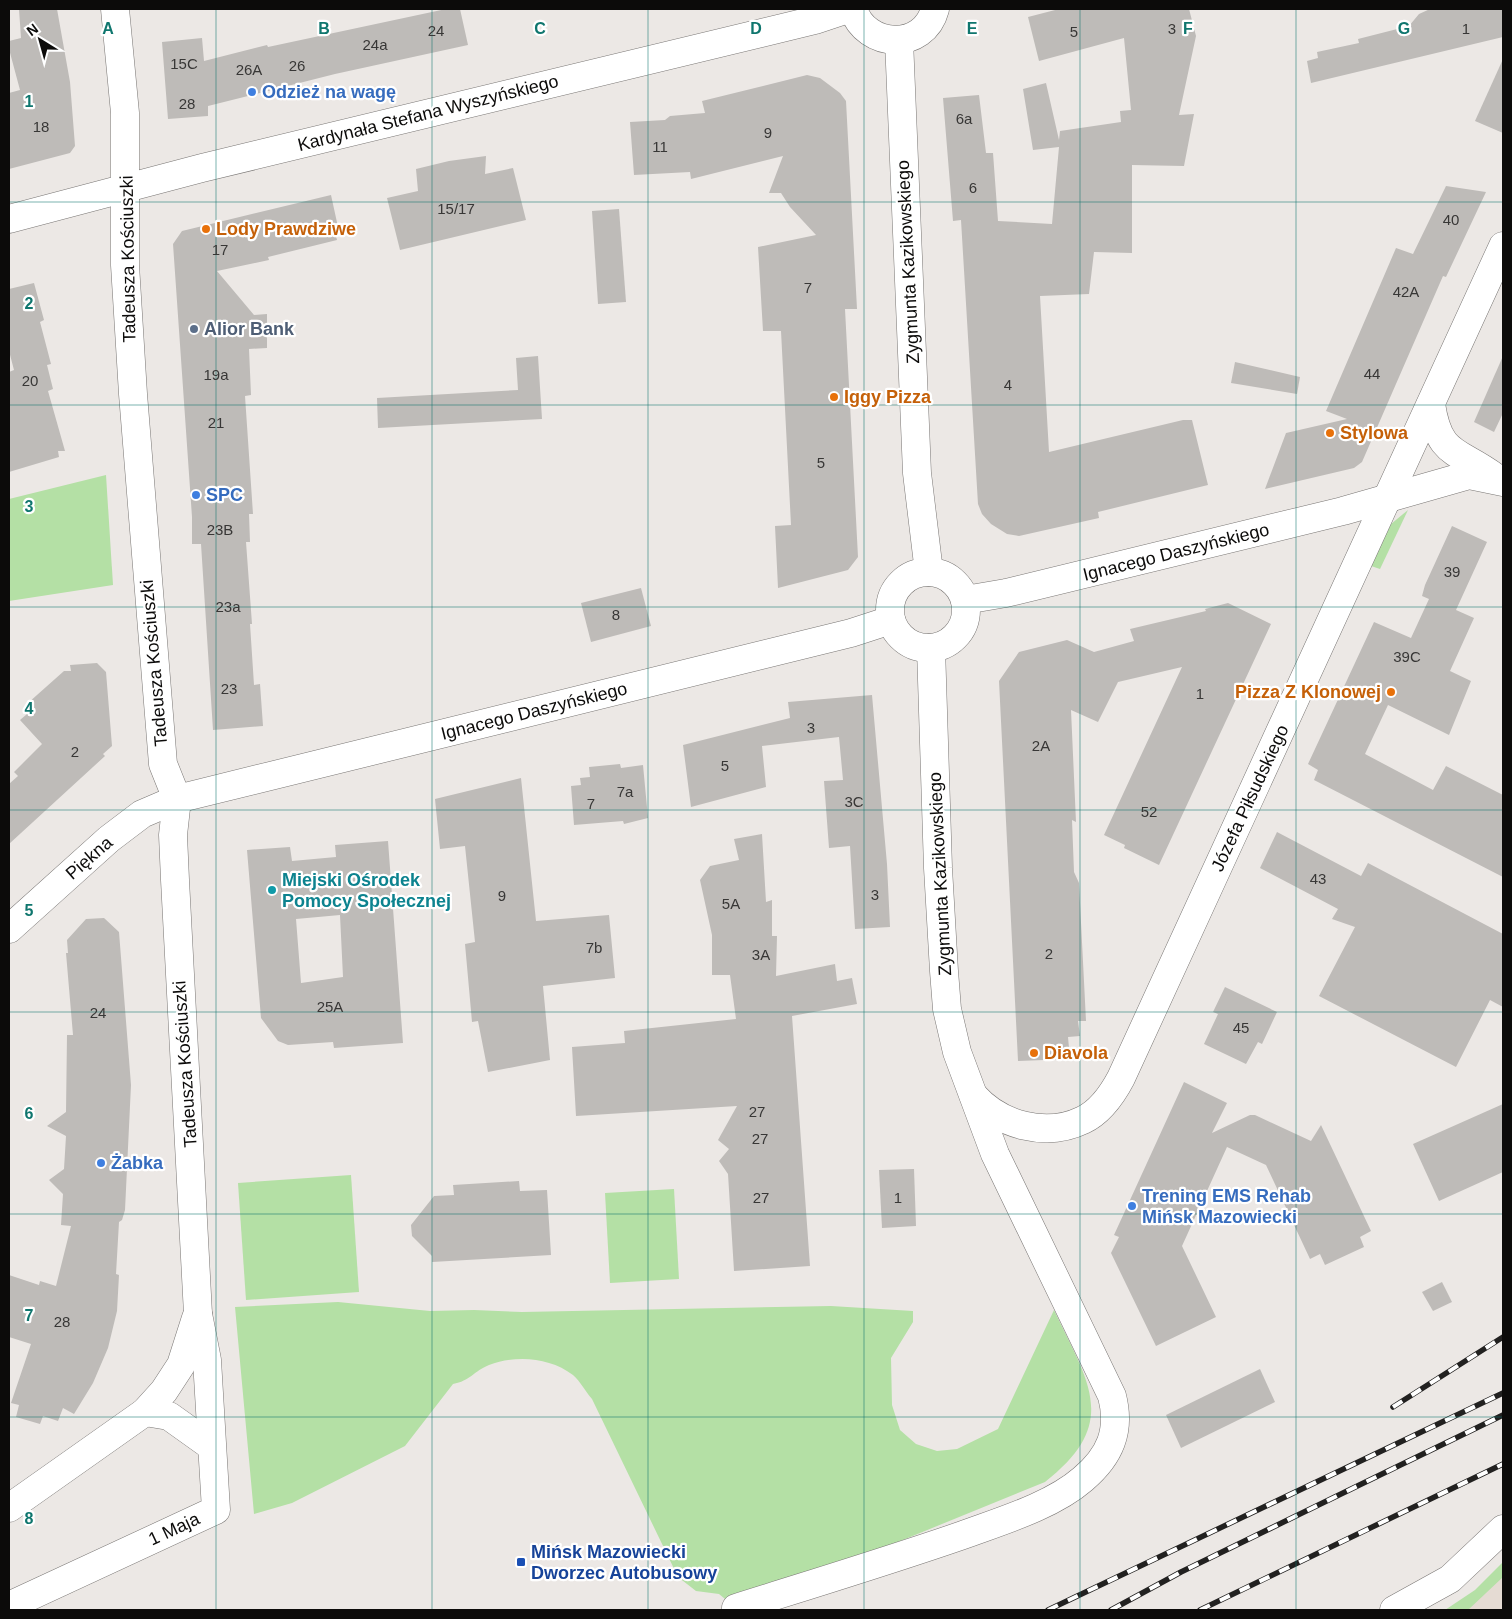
<svg xmlns="http://www.w3.org/2000/svg" width="1512" height="1619" font-family="Arial,sans-serif">
<style>
.built{fill:#e5dbd3}
.green{fill:#b4e0a5}
.building{fill:#bebbb8;fill-rule:evenodd}
.lines{fill:none;stroke-linecap:round;stroke-linejoin:round}
.minor-casing{stroke:#797674;stroke-width:29}
.tertiary-casing{stroke:#797674;stroke-width:29}
.minor{stroke:#fff;stroke-width:28}
.tertiary{stroke:#fff;stroke-width:28}
.rail-casing{stroke:#222120;stroke-width:5.5}
.rail{stroke:#fff;stroke-width:4;stroke-dasharray:11;stroke-linecap:butt}
.grid{fill:none;stroke:#0f766e;stroke-width:1;stroke-opacity:0.55}
.shop-dot{fill:#3f7fe0;stroke:#fff;stroke-width:2}
.food-dot{fill:#e8710a;stroke:#fff;stroke-width:2}
.service-dot{fill:#5c6f8a;stroke:#fff;stroke-width:2}
.culture-dot{fill:#0f9aa8;stroke:#fff;stroke-width:2}
.transit-dot{fill:#1a4fb4;stroke:#fff;stroke-width:2}
.labels{text-anchor:middle;stroke-width:4.5;stroke-linejoin:round;paint-order:stroke}
.number-label{font-size:15px;fill:#383736}
.shop-label{font-size:18px;font-weight:bold;fill:#366cbe;stroke:#fff;text-anchor:start}
.street-label{font-size:18px;fill:#0c0b0a;stroke:#fff}
.food-label{font-size:18px;font-weight:bold;fill:#c56008;stroke:#fff;text-anchor:start}
.service-label{font-size:18px;font-weight:bold;fill:#4e5e75;stroke:#fff;text-anchor:start}
.culture-label{font-size:18px;font-weight:bold;fill:#0d838f;stroke:#fff;text-anchor:start}
.transit-label{font-size:18px;font-weight:bold;fill:#164399;stroke:#fff;text-anchor:start}
.grid-label{font-size:16px;text-anchor:middle;font-weight:bold;fill:#0f766e;stroke:#fff;stroke-width:4.5;stroke-linejoin:round;paint-order:stroke}
</style>
<rect width="100%" height="100%" fill="#ece8e5"/>
<polygon class="built" points="1503,1570 1503,1610 1459,1610"/>
<g class="green">
<polygon points="106,475 113,585 9,601 9,499"/>
<polygon points="1408,510 1380,569 1371,566 1391,524"/>
<polygon points="351,1175 359,1292 246,1300 238,1183"/>
<polygon points="674,1189 679,1279 610,1283 605,1193"/>
<path d="M 338,1302 L 430,1311 L 474,1310 L 522,1312 L 831,1306 L 913,1311 L 913,1322 L 891,1358 L 892,1405 L 900,1430 L 916,1444 L 937,1451 L 957,1449 L 998,1429 L 1054,1310 C 1088,1382 1121,1423 1045,1482 L 736,1608 L 719,1594 L 696,1591 L 678,1577 L 592,1399 C 586,1392 580,1381 573,1375 C 549,1357 516,1355 489,1365 C 474,1371 470,1381 453,1384 L 405,1446 L 292,1503 L 254,1514 L 235,1307 Z"/>
<polygon points="1503,1562 1503,1577 1468,1610 1445,1610 1475,1590"/>
</g>
<g class="building">
<polygon points="19,9 57,9 70,82 75,146 70,153 9,169 9,93 20,90 9,49 9,41 21,38"/>
<polygon points="446,9 460,9 468,45 335,74 208,106 208,116 168,119 162,42 202,38 204,61 267,45 268,47"/>
<polygon points="1059,9 1189,9 1196,36 1179,115 1194,114 1184,166 1132,165 1132,253 1094,252 1089,294 1040,296 1049,452 1183,420 1192,420 1208,485 1098,512 1099,518 1019,536 1007,534 991,524 982,514 978,504 961,220 953,221 943,98 979,95 986,153 993,153 998,221 1052,224 1059,147 1033,150 1023,89 1046,83 1059,140 1060,131 1121,122 1120,111 1131,110 1124,38 1039,61 1028,17"/>
<polygon points="1430,9 1503,9 1503,37 1311,83 1307,61 1318,58 1317,52 1359,43 1358,39 1409,26 1419,14"/>
<polygon points="1503,59 1503,133 1475,121"/>
<polygon points="807,75 820,78 840,93 846,101 857,309 845,309 858,557 848,570 778,588 775,526 791,525 781,331 763,331 758,247 816,235 790,207 781,193 769,193 783,156 691,179 690,172 634,175 630,122 665,120 670,116 705,113 702,101"/>
<polygon points="486,156 485,174 513,168 526,220 400,250 387,198 418,191 416,169 449,161"/>
<polygon points="1446,186 1486,192 1446,277 1443,276 1362,462 1354,468 1265,489 1286,433 1347,419 1326,411 1396,248 1413,254"/>
<polygon points="331,195 338,227 334,228 337,240 268,257 269,260 217,271 254,315 267,314 267,348 249,349 251,395 245,396 253,514 249,514 250,542 246,542 252,624 250,624 254,685 260,684 263,726 213,730 201,544 192,544 192,517 173,244 182,231"/>
<polygon points="619,209 626,302 598,304 592,211"/>
<polygon points="34,283 44,320 40,322 51,364 47,365 53,389 48,391 65,451 58,451 59,457 9,472 9,372 14,370 9,351 9,289"/>
<polygon points="538,356 542,419 378,428 377,398 518,390 516,358"/>
<polygon points="1503,356 1503,413 1494,432 1474,422"/>
<polygon points="1235,362 1300,377 1297,394 1231,383"/>
<polygon points="1452,526 1487,542 1456,610 1474,618 1450,671 1471,681 1449,735 1388,705 1365,754 1433,790 1446,766 1503,795 1503,877 1314,780 1318,770 1308,764 1374,622 1411,638 1429,599 1422,596 1425,585"/>
<polygon points="641,588 651,626 591,642 581,603"/>
<polygon points="1228,603 1271,624 1159,865 1124,848 1125,845 1104,835 1182,667 1118,682 1098,722 1071,710 1076,822 1072,820 1074,872 1079,883 1086,1021 1078,1021 1080,1036 1068,1037 1070,1059 1018,1061 999,681 1019,652 1067,640 1094,652 1134,641 1130,629 1206,611 1205,609"/>
<polygon points="97,663 106,672 112,746 103,754 105,756 9,844 9,784 18,776 14,772 42,744 20,720 33,709 28,703 64,671 71,671 70,665"/>
<polygon points="872,695 887,864 890,927 855,929 850,846 829,848 824,781 843,780 839,737 762,746 766,787 691,807 683,745 790,718 788,702"/>
<polygon points="620,764 621,768 643,765 648,818 624,824 623,821 574,825 571,786 581,785 580,778 590,777 589,767"/>
<polygon points="521,778 536,921 609,915 615,978 543,986 550,1060 488,1072 478,1021 472,1022 465,944 475,942 465,846 440,849 435,799"/>
<polygon points="1277,832 1361,876 1368,863 1503,934 1503,1007 1490,1000 1456,1067 1319,996 1355,927 1332,919 1338,909 1260,868"/>
<polygon points="762,834 766,902 772,900 772,936 777,936 776,976 835,964 837,981 852,978 857,1004 792,1016 810,1266 734,1271 728,1174 719,1161 729,1149 718,1140 737,1106 576,1116 572,1047 625,1043 624,1031 736,1019 730,975 712,975 712,935 700,880 710,866 739,860 734,839"/>
<path d="M 388,841 L 403,1043 L 334,1048 L 333,1042 L 288,1045 L 278,1041 L 261,1018 L 247,850 L 290,847 L 292,861 L 336,857 L 335,845 ZM 340,915 L 343,977 L 301,983 L 296,919 Z"/>
<polygon points="104,918 119,932 131,1085 125,1210 122,1220 119,1222 116,1274 119,1275 117,1311 108,1348 93,1383 74,1414 63,1408 58,1421 43,1416 40,1424 16,1417 19,1405 11,1403 31,1344 9,1337 9,1275 39,1285 40,1281 56,1286 71,1226 61,1225 63,1194 49,1180 64,1169 66,1136 47,1126 66,1112 67,1035 73,1035 66,953 68,953 67,940 86,919"/>
<polygon points="1225,987 1277,1012 1262,1044 1258,1042 1246,1064 1204,1044 1218,1014 1213,1012"/>
<polygon points="1184,1082 1227,1103 1212,1133 1250,1115 1255,1115 1311,1141 1321,1125 1371,1231 1360,1237 1364,1247 1325,1265 1320,1254 1310,1259 1266,1165 1227,1147 1182,1246 1216,1317 1156,1346 1111,1253 1119,1237 1114,1235"/>
<polygon points="1503,1104 1503,1172 1439,1201 1413,1144"/>
<polygon points="914,1169 916,1226 882,1228 879,1170"/>
<polygon points="519,1181 520,1191 547,1190 551,1255 432,1262 432,1256 412,1236 411,1225 434,1196 454,1195 453,1185"/>
<polygon points="1442,1282 1452,1302 1433,1311 1422,1292"/>
<polygon points="1260,1369 1275,1402 1181,1448 1166,1415"/>
</g>
<g class="lines">
<defs>
<g id="minor">
<polyline points="9,219 202,168 815,20 848,9"/>
<path d="M 1431,404 C 1439,457 1457,449 1495,477"/>
<polyline points="965,600 1006,593 1343,511 1469,475 1503,482"/>
<polyline points="9,929 109,839 142,814 177,799 851,633 891,620"/>
<path d="M 974,1096 C 1000,1125 1046,1138 1083,1120 C 1100,1112 1112,1095 1121,1078 L 1503,246"/>
<polyline points="145,1412 169,1416 211,1446"/>
<polyline points="9,1508 145,1412 164,1391 181,1365 196,1318"/>
<polyline points="9,1606 216,1510 207,1360 198,1314"/>
</g>
<g id="tertiary">
<polyline points="115,9 125,113 125,265 133,394 163,764 177,799 173,835 175,880 198,1314"/>
<path d="M 853,9 C 866,49 924,51 935,9"/>
<polyline points="899,40 917,473 929,572"/>
<circle cx="928" cy="610" r="38"/>
<path d="M 736,1608 C 812,1584 888,1561 963,1535 C 1001,1521 1052,1506 1083,1479 C 1110,1456 1121,1431 1112,1396 L 995,1154 L 957,1052 L 947,1009 L 944,971 L 938,868 L 931,648"/>
<polyline points="1394,1610 1450,1579 1503,1529"/>
</g>
</defs>
<use href="#minor" class="minor-casing"/>
<use href="#tertiary" class="tertiary-casing"/>
<use href="#minor" class="minor"/>
<use href="#tertiary" class="tertiary"/>
<defs>
<g id="rail">
<polyline points="1393,1407 1503,1337"/>
<polyline points="1048,1610 1503,1393"/>
<polyline points="1111,1610 1181,1572 1503,1415"/>
<polyline points="1200,1610 1503,1464"/>
</g>
</defs>
<use href="#rail" class="rail-casing"/>
<use href="#rail" class="rail"/>
</g>
<path class="grid" d="M 216,9 L 216,1610M 432,9 L 432,1610M 648,9 L 648,1610M 864,9 L 864,1610M 1080,9 L 1080,1610M 1296,9 L 1296,1610M 9,202 L 1503,202M 9,405 L 1503,405M 9,607 L 1503,607M 9,810 L 1503,810M 9,1012 L 1503,1012M 9,1214 L 1503,1214M 9,1417 L 1503,1417"/>
<g class="shop-dot">
<circle cx="252" cy="92" r="5"/>
<circle cx="196" cy="495" r="5"/>
<circle cx="101" cy="1163" r="5"/>
<circle cx="1132" cy="1206" r="5"/>
</g>
<g class="food-dot">
<circle cx="206" cy="229" r="5"/>
<circle cx="834" cy="397" r="5"/>
<circle cx="1330" cy="433" r="5"/>
<circle cx="1391" cy="692" r="5"/>
<circle cx="1034" cy="1053" r="5"/>
</g>
<circle class="service-dot" cx="194" cy="329" r="5"/>
<circle class="culture-dot" cx="272" cy="890" r="5"/>
<rect class="transit-dot" x="516" y="1557" width="10" height="10" rx="2.5"/>
<g class="labels">
<g class="number-label">
<text x="1172" y="34">3</text>
<text x="1466" y="34">1</text>
<text x="436" y="36">24</text>
<text x="1074" y="37">5</text>
<text x="375" y="50">24a</text>
<text x="184" y="69">15C</text>
<text x="297" y="71">26</text>
<text x="249" y="75">26A</text>
<text x="187" y="109">28</text>
<text x="964" y="124">6a</text>
<text x="41" y="132">18</text>
<text x="768" y="138">9</text>
<text x="660" y="152">11</text>
<text x="973" y="193">6</text>
<text x="456" y="214">15/17</text>
<text x="1451" y="225">40</text>
<text x="220" y="255">17</text>
<text x="808" y="293">7</text>
<text x="1406" y="297">42A</text>
<text x="1372" y="379">44</text>
<text x="216" y="380">19a</text>
<text x="30" y="386">20</text>
<text x="1008" y="390">4</text>
<text x="216" y="428">21</text>
<text x="821" y="468">5</text>
<text x="220" y="535">23B</text>
<text x="1452" y="577">39</text>
<text x="228" y="612">23a</text>
<text x="616" y="620">8</text>
<text x="1407" y="662">39C</text>
<text x="229" y="694">23</text>
<text x="1200" y="699">1</text>
<text x="811" y="733">3</text>
<text x="1041" y="751">2A</text>
<text x="75" y="757">2</text>
<text x="725" y="771">5</text>
<text x="625" y="797">7a</text>
<text x="854" y="807">3C</text>
<text x="591" y="809">7</text>
<text x="1149" y="817">52</text>
<text x="1318" y="884">43</text>
<text x="875" y="900">3</text>
<text x="502" y="901">9</text>
<text x="731" y="909">5A</text>
<text x="594" y="953">7b</text>
<text x="1049" y="959">2</text>
<text x="761" y="960">3A</text>
<text x="330" y="1012">25A</text>
<text x="98" y="1018">24</text>
<text x="1241" y="1033">45</text>
<text x="757" y="1117">27</text>
<text x="760" y="1144">27</text>
<text x="761" y="1203">27</text>
<text x="898" y="1203">1</text>
<text x="62" y="1327">28</text>
</g>
<g class="shop-label">
<text x="262" y="98">Odzież na wagę</text>
<text x="206" y="501">SPC</text>
<text x="111" y="1169">Żabka</text>
<text x="1142" y="1202">Trening EMS Rehab<tspan x="1142" dy="21">Mińsk Mazowiecki</tspan></text>
</g>
<g class="street-label">
<text transform="translate(428 113) rotate(-14)" y="6">Kardynała Stefana Wyszyńskiego</text>
<text transform="translate(128 259) rotate(-91)" y="6">Tadeusza Kościuszki</text>
<text transform="translate(908 262) rotate(-93)" y="6">Zygmunta Kazikowskiego</text>
<text transform="translate(1176 552) rotate(-14)" y="6">Ignacego Daszyńskiego</text>
<text transform="translate(154 663) rotate(-95)" y="6">Tadeusza Kościuszki</text>
<text transform="translate(534 711) rotate(-14)" y="6">Ignacego Daszyńskiego</text>
<text transform="translate(1250 798) rotate(-65)" y="6">Józefa Piłsudskiego</text>
<text transform="translate(89 858) rotate(-41)" y="6">Piękna</text>
<text transform="translate(940 874) rotate(-93)" y="6">Zygmunta Kazikowskiego</text>
<text transform="translate(185 1064) rotate(-94)" y="6">Tadeusza Kościuszki</text>
<text transform="translate(174 1529) rotate(-25)" y="6">1 Maja</text>
</g>
<g class="food-label">
<text x="216" y="235">Lody Prawdziwe</text>
<text x="844" y="403">Iggy Pizza</text>
<text x="1340" y="439">Stylowa</text>
<text x="1381" y="698" text-anchor="end">Pizza Z Klonowej</text>
<text x="1044" y="1059">Diavola</text>
</g>
<g class="service-label">
<text x="204" y="335">Alior Bank</text>
</g>
<g class="culture-label">
<text x="282" y="886">Miejski Ośrodek<tspan x="282" dy="21">Pomocy Społecznej</tspan></text>
</g>
<g class="transit-label">
<text x="531" y="1558">Mińsk Mazowiecki<tspan x="531" dy="21">Dworzec Autobusowy</tspan></text>
</g>
</g>
<g class="grid-label">
<text x="108" y="34">A</text>
<text x="324" y="34">B</text>
<text x="540" y="34">C</text>
<text x="756" y="34">D</text>
<text x="972" y="34">E</text>
<text x="1188" y="34">F</text>
<text x="1404" y="34">G</text>
<text x="29" y="107">1</text>
<text x="29" y="309">2</text>
<text x="29" y="512">3</text>
<text x="29" y="714">4</text>
<text x="29" y="916">5</text>
<text x="29" y="1119">6</text>
<text x="29" y="1321">7</text>
<text x="29" y="1524">8</text>
</g>
<rect width="1512" height="1619" fill="none" stroke="#0c0b0a" stroke-width="20"/>
<g transform="translate(40 40) rotate(323)" stroke="#ffffff" stroke-width="4" paint-order="stroke">
<path d="M0-4L9 19L0 12L-9 19Z" fill="#0c0b0a"/>
<text y="-8" font-size="14" font-weight="bold" text-anchor="middle" fill="#0c0b0a">N</text>
</g>
</svg>
